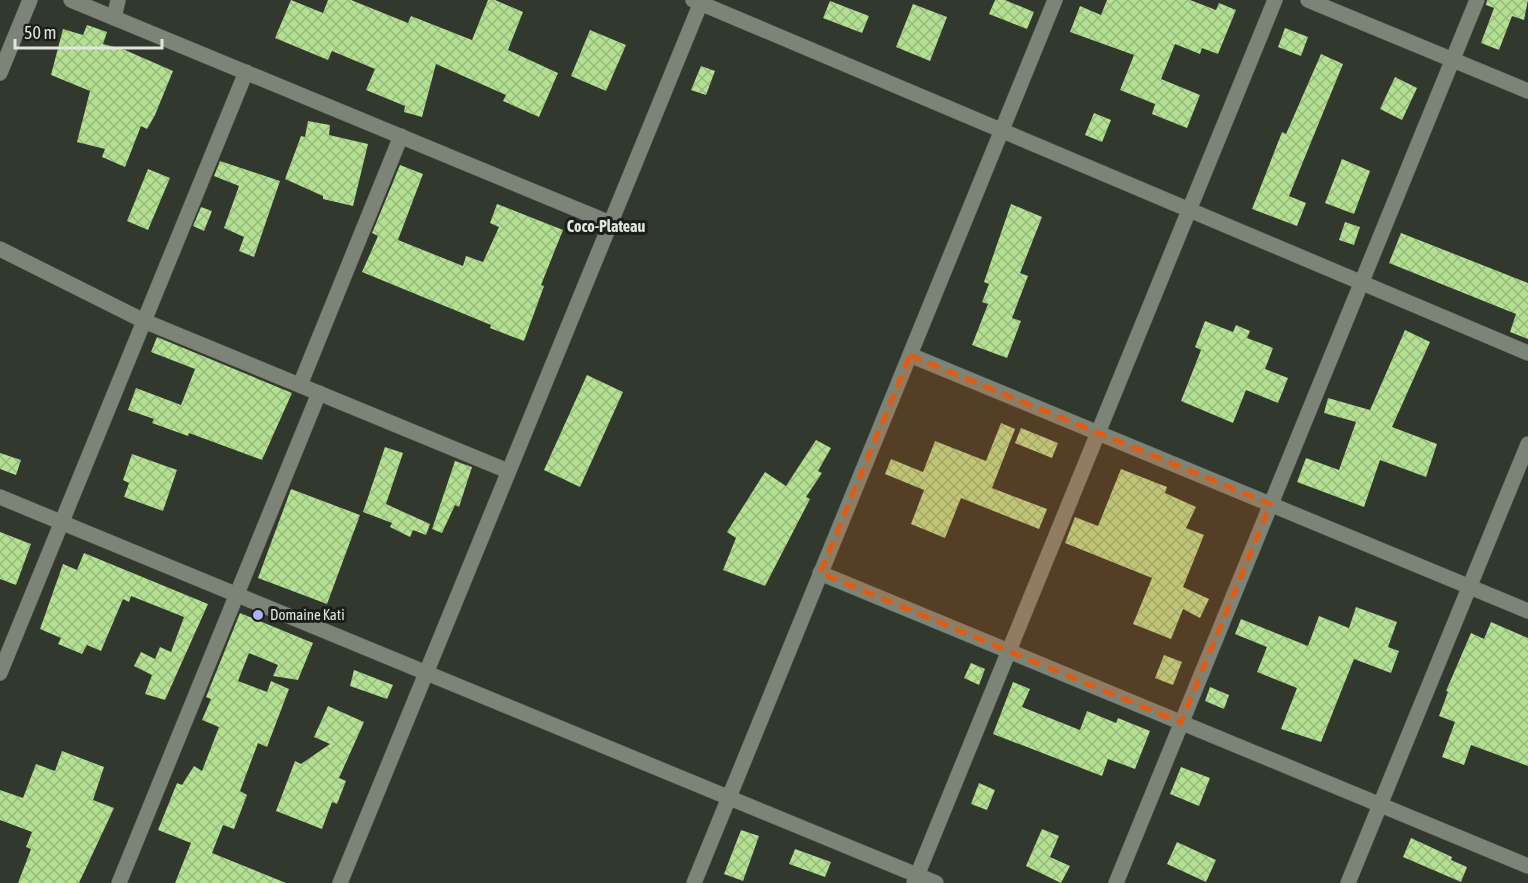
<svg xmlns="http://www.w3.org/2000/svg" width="1528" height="883" font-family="'Asap Condensed',sans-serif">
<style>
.building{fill:url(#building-cross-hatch)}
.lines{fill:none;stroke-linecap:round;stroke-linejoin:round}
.street-casing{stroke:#51564d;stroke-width:16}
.street{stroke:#7c8477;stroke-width:15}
.marked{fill:#e8590c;fill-opacity:0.2;stroke:#e8590c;stroke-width:4.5;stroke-dasharray:12 8;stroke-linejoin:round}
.poi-dot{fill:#adaffb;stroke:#1b1e19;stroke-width:2}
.labels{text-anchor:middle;stroke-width:6;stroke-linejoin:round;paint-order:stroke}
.poi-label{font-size:15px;fill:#e1e5de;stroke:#1b1e19;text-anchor:start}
.neighbourhood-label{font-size:16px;font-weight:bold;fill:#e1e5de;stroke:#1b1e19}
</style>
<defs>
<pattern id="building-cross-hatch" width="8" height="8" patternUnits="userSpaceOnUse" patternTransform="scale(1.5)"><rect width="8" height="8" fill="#b4e092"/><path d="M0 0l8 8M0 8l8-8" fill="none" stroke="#98b97e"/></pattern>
</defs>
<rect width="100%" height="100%" fill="#31382d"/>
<g class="building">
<polygon points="291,0 323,13 328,0 351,0 408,23 411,16 472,40 488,0 495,0 523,12 508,50 558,73 539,117 503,101 506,95 436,64 422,117 404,112 405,106 366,90 375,69 332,51 328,60 275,38"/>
<polygon points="995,0 1005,0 1034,12 1027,29 989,14"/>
<polygon points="1107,0 1190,0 1216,10 1219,3 1236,10 1218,54 1202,48 1200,54 1175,44 1161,79 1200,95 1187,128 1152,114 1155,104 1120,90 1134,55 1070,32 1080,6 1101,15"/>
<polygon points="1487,0 1528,0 1524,20 1512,16 1499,50 1481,43 1494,8 1486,5"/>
<polygon points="830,1 869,16 862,33 823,18"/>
<polygon points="913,4 947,17 930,61 896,47"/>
<polygon points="87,25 107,32 103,44 125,50 173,71 155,115 147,129 141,126 125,167 102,157 105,149 77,142 90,91 51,75 63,29 83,35"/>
<polygon points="1285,28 1308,37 1301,56 1278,47"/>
<polygon points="590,30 626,45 606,91 571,76"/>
<polygon points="1321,54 1343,64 1289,196 1306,203 1297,226 1252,209 1282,132 1286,134"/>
<polygon points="701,66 715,71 706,95 691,90"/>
<polygon points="1395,77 1417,88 1402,120 1380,109"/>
<polygon points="1094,113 1111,120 1102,142 1085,135"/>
<polygon points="308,121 330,125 329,135 368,144 353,206 323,199 323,196 285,179 301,136 305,137"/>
<polygon points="1342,159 1370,171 1354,214 1325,203"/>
<polygon points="220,161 280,181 254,257 239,251 244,237 224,228 239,186 214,176"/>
<polygon points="400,165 423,174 398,240 463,266 466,256 483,262 499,227 490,223 497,204 563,230 541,285 544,286 524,341 490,328 491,325 362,272 378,236 372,233"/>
<polygon points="148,169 170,178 148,230 127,221"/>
<polygon points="1011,204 1042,217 1020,273 1028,276 1012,318 1021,321 1007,358 972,345 988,304 982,302 989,284 984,282"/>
<polygon points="201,207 212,211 204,231 193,226"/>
<polygon points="1345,222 1360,227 1354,245 1339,240"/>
<polygon points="1401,233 1528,283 1528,339 1510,332 1516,314 1389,263"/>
<polygon points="1205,321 1233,332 1236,325 1250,331 1247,338 1273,348 1265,369 1288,378 1278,403 1246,390 1233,423 1181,401 1201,350 1195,347"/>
<polygon points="1405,330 1430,342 1392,427 1437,444 1426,477 1380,460 1364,507 1297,482 1306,458 1339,470 1356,422 1324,413 1328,398 1370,410"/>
<polygon points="157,337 292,393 262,460 189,433 188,436 152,423 154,419 128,410 136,388 181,405 195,369 151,352"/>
<polygon points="587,375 623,392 580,487 544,470"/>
<polygon points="1001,423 1015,429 992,488 1047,509 1039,529 961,498 945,538 911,524 924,490 885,474 891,459 923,472 935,441 986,461"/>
<polygon points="1021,428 1058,443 1052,458 1015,443"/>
<polygon points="816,440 831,448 818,471 822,473 806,497 810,499 765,586 723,570 736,538 727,532 765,472 786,486"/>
<polygon points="385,447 403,453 386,504 430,524 426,535 413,530 410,537 390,527 392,523 363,512"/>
<polygon points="0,453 21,460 16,475 0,469"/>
<polygon points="132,454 177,470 163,511 124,497 129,483 123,480"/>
<polygon points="455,461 472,467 459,507 455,505 442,533 432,529"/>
<polygon points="1121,469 1167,487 1165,493 1196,507 1186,528 1204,535 1183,587 1209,599 1200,618 1183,609 1171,639 1133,624 1152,578 1065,543 1075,517 1098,526"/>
<polygon points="291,489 360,515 327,604 258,578"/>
<polygon points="0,532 31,544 16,585 0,579"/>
<polygon points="84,553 208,604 165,700 145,694 152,675 134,666 141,652 155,659 160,647 171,652 184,617 131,596 129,602 123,599 101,651 87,645 82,654 58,644 61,638 40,629 63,564 77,570"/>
<polygon points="1356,607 1397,622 1388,647 1399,651 1391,673 1354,659 1321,742 1281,729 1297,688 1257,672 1267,647 1235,634 1241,619 1308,646 1319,616 1349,628"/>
<polygon points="240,613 313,643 298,680 273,676 278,665 249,653 238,681 267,692 271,681 289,689 267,747 258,743 240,791 247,795 234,829 223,825 212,853 286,883 175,883 191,843 158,830 177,783 182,785 194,766 202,771 219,727 202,720 211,699 206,697"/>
<polygon points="1491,622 1528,638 1528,766 1471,745 1464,765 1442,757 1455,722 1439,716 1448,692 1446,691 1471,633 1484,639"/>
<polygon points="1164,655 1182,662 1173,685 1155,678"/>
<polygon points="971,663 985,669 979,685 964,678"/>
<polygon points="354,670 393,685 387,699 350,686"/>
<polygon points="1013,682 1030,689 1022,707 1080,730 1087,711 1116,723 1118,718 1150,731 1135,769 1108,759 1102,776 993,734"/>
<polygon points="1210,687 1229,695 1224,709 1205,701"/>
<polygon points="328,706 364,722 339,778 346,781 337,804 332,802 322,829 276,811 295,761 301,764 330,744 314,737"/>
<polygon points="62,751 104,767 93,800 114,808 79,883 18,883 31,849 26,847 32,832 0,820 0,790 23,798 36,764 55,771"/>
<polygon points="1181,767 1210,778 1199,806 1170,794"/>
<polygon points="979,783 995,790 987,810 971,804"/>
<polygon points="1042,829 1059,836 1050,857 1070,866 1061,883 1026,866"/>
<polygon points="741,830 759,836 743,881 724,874"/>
<polygon points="1411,838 1452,857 1451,860 1467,867 1461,882 1403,857"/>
<polygon points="1177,842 1216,860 1206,882 1167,864"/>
<polygon points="795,849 831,862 825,877 789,864"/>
</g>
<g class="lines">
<defs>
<g id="street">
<polyline points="71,0 610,223"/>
<polyline points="693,0 1528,353"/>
<polyline points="1308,0 1528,91"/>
<polyline points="114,18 118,0"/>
<polyline points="0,73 30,0"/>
<polyline points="0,249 144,321 508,471"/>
<polyline points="910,355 1528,611"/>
<polyline points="300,385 401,136"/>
<polyline points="0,497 936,883"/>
<polyline points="820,573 1528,866"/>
<polyline points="0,673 246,72"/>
<polyline points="119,883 319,393"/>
<polyline points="340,883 702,0"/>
<polyline points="694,883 1055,0"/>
<polyline points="914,883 1275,0"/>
<polyline points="1116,883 1477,0"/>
<polyline points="1348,883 1528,444"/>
</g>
</defs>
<use href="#street" class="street-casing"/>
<use href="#street" class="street"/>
</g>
<path class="marked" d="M 910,355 L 1271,504 L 1181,723 L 820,573 Z"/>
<circle class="poi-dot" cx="258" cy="615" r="6"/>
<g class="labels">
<g class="poi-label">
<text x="270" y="620">Domaine Kati</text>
</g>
<g class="neighbourhood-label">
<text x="606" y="232">Coco-Plateau</text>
</g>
</g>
<path d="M15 39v9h147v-9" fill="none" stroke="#e1e5de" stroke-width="3"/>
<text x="24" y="39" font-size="18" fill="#e1e5de" stroke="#1b1e19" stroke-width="4.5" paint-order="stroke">50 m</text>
</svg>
